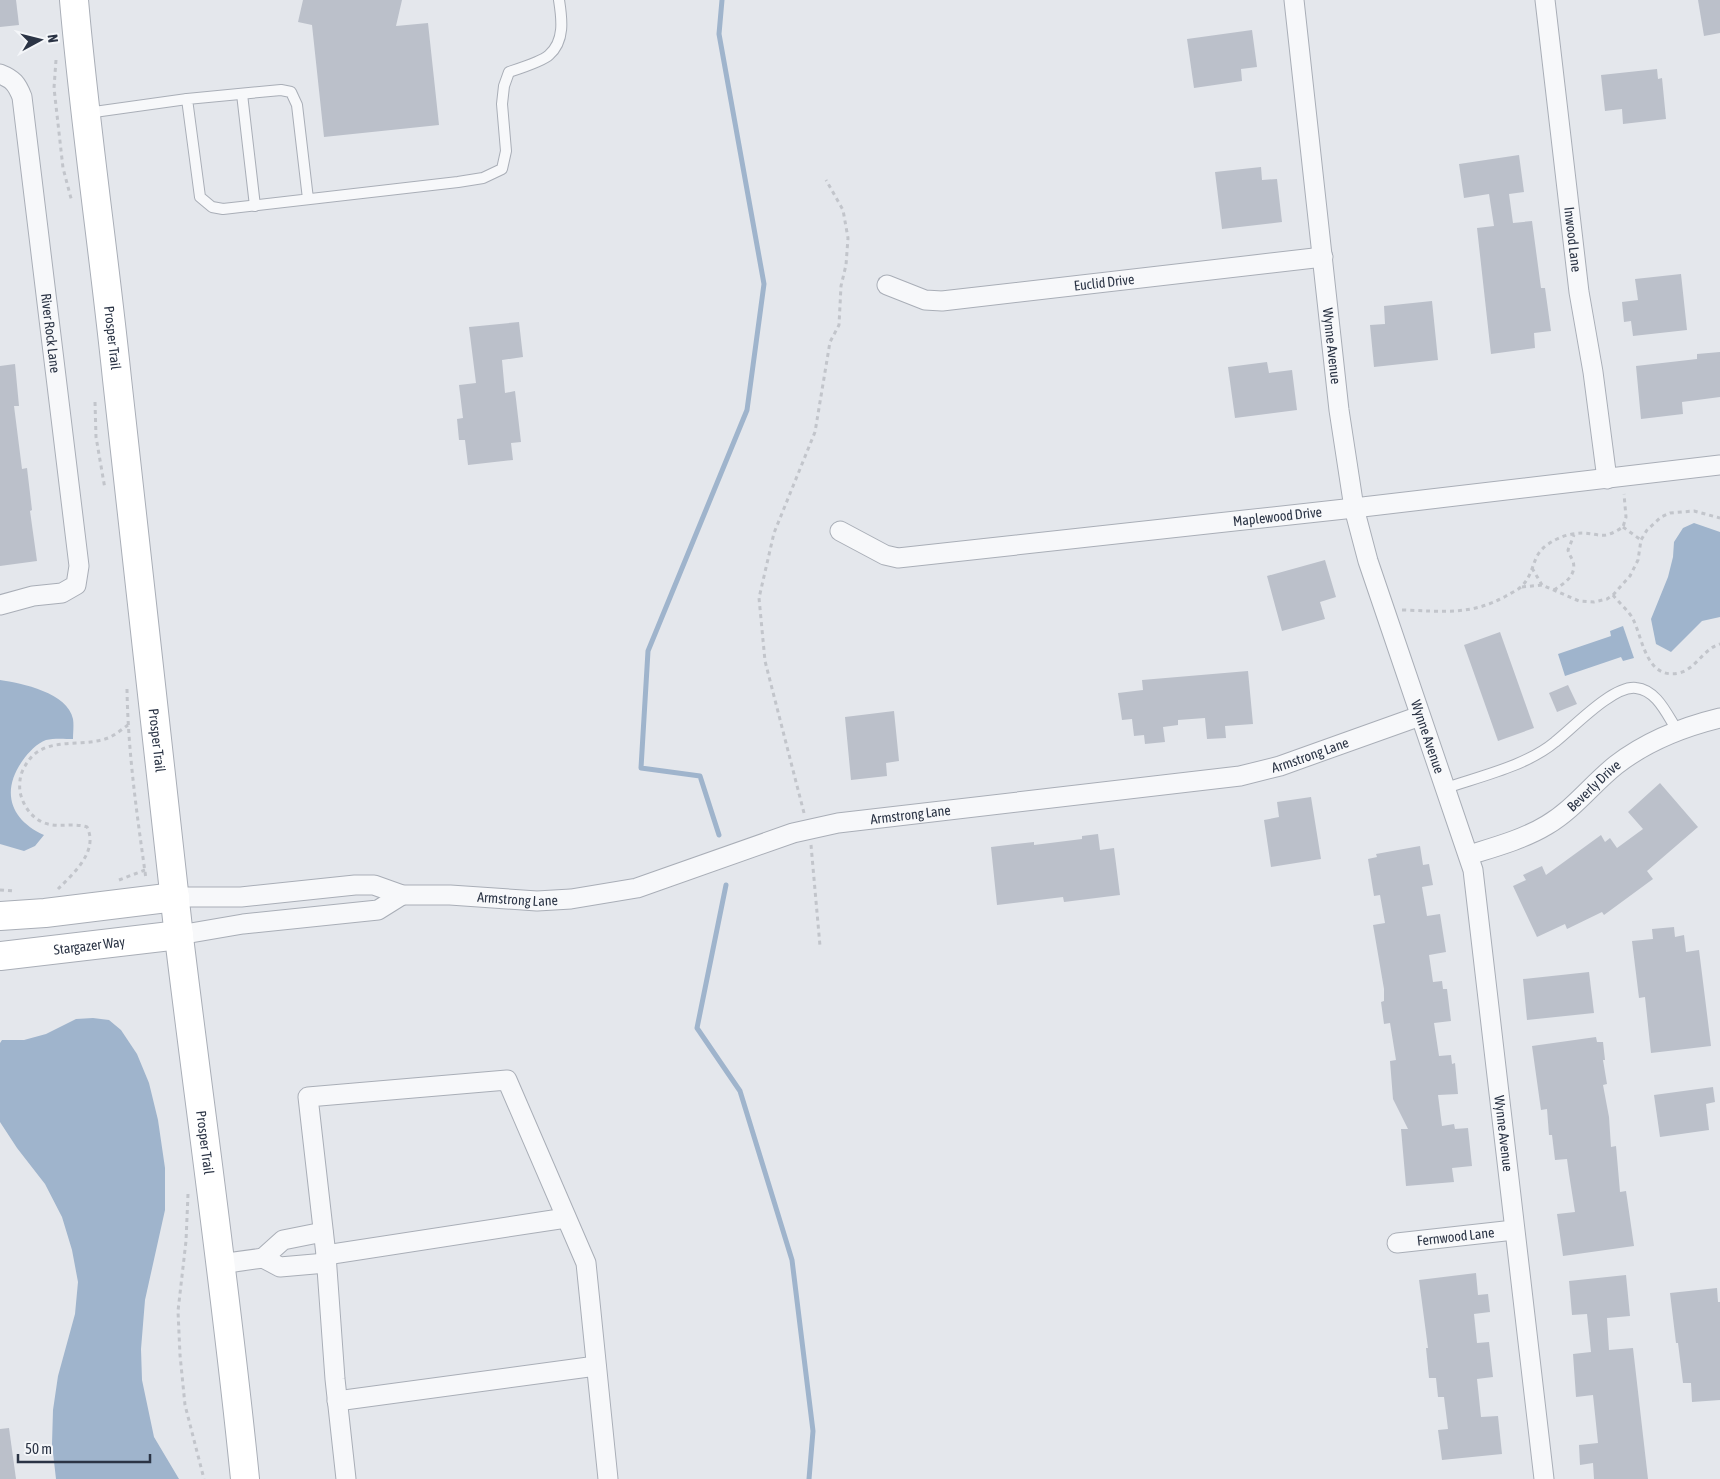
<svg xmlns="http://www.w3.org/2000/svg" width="1720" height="1479" font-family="'Asap Condensed',sans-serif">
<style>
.water{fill:#9fb4cc}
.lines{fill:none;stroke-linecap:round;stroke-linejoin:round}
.stream{stroke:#9fb4cc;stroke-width:5}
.building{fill:#bbc0ca}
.lane-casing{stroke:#a9aeb7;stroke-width:12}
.street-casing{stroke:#a9aeb7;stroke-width:21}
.secondary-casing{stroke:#a9aeb7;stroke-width:30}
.path{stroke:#c2c5cb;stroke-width:3;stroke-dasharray:4 4;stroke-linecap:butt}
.lane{stroke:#f7f8fa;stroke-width:10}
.street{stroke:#f7f8fa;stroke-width:19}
.secondary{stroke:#fff;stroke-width:28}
.labels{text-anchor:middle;stroke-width:4;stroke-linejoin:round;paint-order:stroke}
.street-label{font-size:14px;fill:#2b3445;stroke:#f4f6f9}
</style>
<rect width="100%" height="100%" fill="#e4e7ec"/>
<g class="water">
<polygon points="1694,523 1720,532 1720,617 1702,621 1671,652 1656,644 1651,619 1668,577 1673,557 1674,542 1683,528"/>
<polygon points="1623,626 1634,658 1623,661 1621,657 1565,676 1558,654 1611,636 1610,631"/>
<path d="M 0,680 C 22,683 68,693 73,719 C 74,725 73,733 73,739 C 65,739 54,738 46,740 C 37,743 28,753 23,760 C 0,792 11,820 44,835 L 35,846 L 24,851 L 0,844 Z"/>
<polygon points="93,1018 109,1020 121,1030 137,1054 149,1083 158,1120 165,1168 165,1210 145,1300 141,1349 142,1380 154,1437 179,1479 56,1479 52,1444 53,1410 58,1376 75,1314 78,1282 72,1250 62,1217 45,1184 17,1148 0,1122 0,1043 2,1040 24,1040 46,1034 76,1019"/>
</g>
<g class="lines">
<g class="stream">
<polyline points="719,835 700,776 641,768 648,651 747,410 764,284 719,34 722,0"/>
<polyline points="726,885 697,1028 740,1091 792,1260 813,1431 809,1479"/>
</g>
</g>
<g class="building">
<polygon points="0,0 16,0 19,25 0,27"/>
<polygon points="303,0 402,0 396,26 428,23 439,125 324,137 312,25 298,22"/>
<polygon points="1698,0 1720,0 1720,33 1704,36"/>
<polygon points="1252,30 1257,67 1241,69 1242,81 1194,88 1187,39"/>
<polygon points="1657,69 1658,79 1662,78 1666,119 1623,124 1622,109 1605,111 1601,75"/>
<polygon points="1519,155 1524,192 1509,194 1513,223 1532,221 1541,288 1545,288 1551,331 1534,333 1535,348 1491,354 1477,228 1494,226 1489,194 1464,198 1459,164"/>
<polygon points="1261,167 1262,180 1277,179 1282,222 1222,229 1215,172"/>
<polygon points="1681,274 1687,330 1633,336 1631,321 1624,322 1622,302 1638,300 1635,279"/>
<polygon points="1432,301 1438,360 1374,367 1370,325 1385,324 1384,306"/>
<polygon points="519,322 523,357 502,360 505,393 515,391 521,442 511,443 513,460 468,465 465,440 459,440 457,419 463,418 459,385 476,383 469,327"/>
<polygon points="1720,352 1720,397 1682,402 1683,414 1641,419 1636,366 1697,359 1697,354"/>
<polygon points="1267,362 1269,373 1292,370 1297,410 1235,418 1228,367"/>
<polygon points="15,364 19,406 14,406 22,469 27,468 32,510 30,511 37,561 0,566 0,366"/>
<polygon points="1325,560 1336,597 1320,602 1325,619 1282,631 1267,576"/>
<polygon points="1500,632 1534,728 1498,741 1464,645"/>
<polygon points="1248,671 1253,724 1225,726 1226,738 1207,739 1205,718 1178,720 1178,725 1163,727 1165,742 1145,744 1144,735 1134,736 1132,719 1122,720 1118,693 1143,690 1142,680"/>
<polygon points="1568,685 1577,704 1557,712 1549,693"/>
<polygon points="894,711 899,761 886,763 887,776 851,780 845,717"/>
<polygon points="1660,783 1698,827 1647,871 1653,879 1604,915 1602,912 1567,929 1565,924 1537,937 1513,886 1526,880 1523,875 1542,866 1546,875 1601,835 1605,842 1610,838 1617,848 1643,829 1628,812"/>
<polygon points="1311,797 1321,859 1271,867 1264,820 1279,817 1277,802"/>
<polygon points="1098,834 1100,850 1114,848 1120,895 1064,902 1063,897 997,905 991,847 1034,842 1034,845 1082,839 1082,836"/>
<polygon points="1420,846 1423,865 1429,864 1433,885 1422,887 1427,916 1440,914 1446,952 1429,955 1433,982 1442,981 1443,989 1447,989 1451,1021 1434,1023 1439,1056 1451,1055 1452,1064 1455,1063 1458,1094 1438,1095 1442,1126 1454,1124 1455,1129 1468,1128 1472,1166 1452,1168 1454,1182 1406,1186 1401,1129 1408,1129 1393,1099 1390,1061 1396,1060 1390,1023 1384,1024 1381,1002 1384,1001 1384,989 1373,925 1385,923 1380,895 1374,896 1368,859 1377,857 1376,854"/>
<polygon points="1674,927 1675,937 1684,935 1686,952 1699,950 1711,1046 1651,1053 1645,997 1639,998 1632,941 1653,939 1652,929"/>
<polygon points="1589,972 1594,1013 1527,1020 1523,979"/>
<polygon points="1596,1037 1597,1042 1603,1042 1605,1060 1603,1060 1607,1084 1603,1085 1609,1117 1611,1147 1616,1146 1620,1192 1626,1191 1634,1246 1563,1256 1557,1214 1575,1212 1569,1174 1567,1159 1555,1160 1552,1135 1549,1135 1547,1109 1541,1110 1532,1046"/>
<polygon points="1713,1087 1715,1102 1706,1104 1709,1130 1660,1137 1654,1095"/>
<polygon points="1476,1273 1478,1295 1488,1294 1490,1312 1474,1314 1477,1343 1489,1342 1493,1377 1477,1379 1481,1417 1498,1416 1502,1454 1442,1460 1438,1430 1448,1429 1444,1397 1438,1397 1436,1378 1429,1378 1426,1348 1428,1348 1419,1280"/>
<polygon points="1626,1275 1630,1316 1607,1318 1609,1350 1633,1348 1648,1479 1594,1479 1593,1463 1580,1465 1579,1445 1598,1443 1593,1395 1576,1397 1573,1354 1591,1352 1587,1314 1572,1315 1569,1281"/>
<polygon points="1717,1288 1718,1302 1720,1302 1720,1400 1692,1402 1691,1383 1683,1383 1678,1343 1676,1343 1670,1293"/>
<polygon points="9,1428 16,1479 0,1479 0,1429"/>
</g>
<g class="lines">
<defs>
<g id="lane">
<polyline points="242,94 255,206"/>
<polyline points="87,113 187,99"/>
<path d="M 308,199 L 297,105 L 291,92 L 281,90 L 187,99 L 200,197 L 212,207 L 223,209 L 458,182 L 483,178 L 502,169 L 506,151 L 502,104 L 504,86 L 509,72 C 518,69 543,61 549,55 C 565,41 562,19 559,0"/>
<path d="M 1446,788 C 1481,776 1526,766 1555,742 C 1573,728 1613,685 1636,688 C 1657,690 1667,715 1677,730"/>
</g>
<g id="street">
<path id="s1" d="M 1294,0 L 1339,410 L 1354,508 L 1368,561 L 1473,870 L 1544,1479"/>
<path id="s2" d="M 1545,0 L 1579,292 L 1593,372 L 1607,479"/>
<path id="s3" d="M 0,74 C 13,79 17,84 22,97 L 79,566 L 76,585 L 62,593 L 33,596 L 0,605"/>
<path id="s4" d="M 887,285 L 925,300 L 942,301 L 1323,257"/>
<path id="s5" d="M 840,531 L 885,555 L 898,558 L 1354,508 L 1720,465"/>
<path id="s6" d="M 1469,855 C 1495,847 1524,839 1547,825 C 1574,809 1592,784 1616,765 C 1647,741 1683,727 1720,718"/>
<path id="s7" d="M 175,897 L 241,897 L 355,885 L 374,885 L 402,895 L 450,895 L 537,901 L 571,899 L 637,888 L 793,833 L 838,823 L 1240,776 L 1280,766 L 1420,716"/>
<polyline points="179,935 243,924 378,910 402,895"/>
<path id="s8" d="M 1397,1243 L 1514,1230"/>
<polyline points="326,1255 566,1218"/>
<polyline points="263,1258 280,1267 326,1263"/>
<polyline points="220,1264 263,1258 283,1240 323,1232"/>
<polyline points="337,1401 596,1366"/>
<polyline points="346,1479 335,1379 326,1255 308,1097 507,1080 586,1263 608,1479"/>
</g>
<g id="secondary">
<path id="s9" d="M 74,0 C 85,127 104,253 117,379 C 138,565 158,751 179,937 C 201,1118 227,1298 245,1479"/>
<polyline points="0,916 45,913 175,897"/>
<path id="s10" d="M 0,956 L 179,935"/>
</g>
</defs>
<use href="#lane" class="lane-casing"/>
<use href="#street" class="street-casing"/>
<use href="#secondary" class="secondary-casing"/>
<g class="path">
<polyline points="56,60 54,88 63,168 72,202"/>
<polyline points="95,402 96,437 105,489"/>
<polyline points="1623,527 1641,540"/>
<polyline points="1532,568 1542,585"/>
<polyline points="1522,587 1542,585 1579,601 1594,602 1607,599 1613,595 1630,576 1638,560 1641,540 1647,530 1661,517 1670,513 1694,511 1720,518"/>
<path d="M 1554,590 C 1565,583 1577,575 1573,561 C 1571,557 1569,554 1568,550 L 1574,535"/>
<path d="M 1613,595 C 1619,603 1629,611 1633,619 C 1643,639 1646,680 1679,673 C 1696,669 1703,649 1720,644"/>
<path d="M 1402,610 C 1441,611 1471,616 1506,596 C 1511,593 1518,590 1522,586 C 1539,567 1528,553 1557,539 C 1565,535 1575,533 1583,533 C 1591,533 1598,536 1606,535 C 1612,534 1618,530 1623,527 L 1626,517 L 1624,494"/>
<path d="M 127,689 C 128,753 137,815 146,879"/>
<polyline points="804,813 765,661 759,598 774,533 815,432 830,342 839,325 841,286 846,265 848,238 843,210 826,180"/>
<polyline points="811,845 820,946"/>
<polyline points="119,880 145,870"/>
<path d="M 58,889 C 73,874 99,851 87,827 C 72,822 58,829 42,822 C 30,816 23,805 20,792 C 19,783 20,774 25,766 C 42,735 77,748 105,739 C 113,737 121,730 128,725"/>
<polyline points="0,890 14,891"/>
<polyline points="188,1194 186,1241 178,1311 180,1355 185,1405 204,1479"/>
</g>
<use href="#lane" class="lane"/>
<use href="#street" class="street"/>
<use href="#secondary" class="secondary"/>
</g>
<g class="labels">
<g class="street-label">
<text dy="5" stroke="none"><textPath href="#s2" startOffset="241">Inwood Lane</textPath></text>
<text dy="5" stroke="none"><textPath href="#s4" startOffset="221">Euclid Drive</textPath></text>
<text dy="5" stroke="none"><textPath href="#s3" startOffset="271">River Rock Lane</textPath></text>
<text dy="5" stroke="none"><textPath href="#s9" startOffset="340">Prosper Trail</textPath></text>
<text dy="5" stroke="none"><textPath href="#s1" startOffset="348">Wynne Avenue</textPath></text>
<text dy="5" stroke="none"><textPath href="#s5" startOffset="446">Maplewood Drive</textPath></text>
<text dy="5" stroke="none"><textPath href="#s1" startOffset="752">Wynne Avenue</textPath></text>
<text dy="5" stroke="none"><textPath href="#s9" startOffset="745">Prosper Trail</textPath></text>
<text dy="5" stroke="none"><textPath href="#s7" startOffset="1155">Armstrong Lane</textPath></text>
<text dy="5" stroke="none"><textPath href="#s6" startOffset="145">Beverly Drive</textPath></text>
<text dy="5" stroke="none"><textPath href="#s7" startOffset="750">Armstrong Lane</textPath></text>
<text dy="5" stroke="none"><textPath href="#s7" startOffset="345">Armstrong Lane</textPath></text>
<text dy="5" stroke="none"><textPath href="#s10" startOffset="90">Stargazer Way</textPath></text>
<text dy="5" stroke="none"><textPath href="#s1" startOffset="1158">Wynne Avenue</textPath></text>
<text dy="5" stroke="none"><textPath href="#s9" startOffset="1150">Prosper Trail</textPath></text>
<text dy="5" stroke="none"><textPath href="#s8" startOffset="59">Fernwood Lane</textPath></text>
</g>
</g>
<g transform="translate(40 40) rotate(83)" stroke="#f4f6f9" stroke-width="4" paint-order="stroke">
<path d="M0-4L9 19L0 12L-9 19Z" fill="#2b3445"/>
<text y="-8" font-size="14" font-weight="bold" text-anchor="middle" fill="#2b3445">N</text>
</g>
<path d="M18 1454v8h132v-8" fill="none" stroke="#2b3445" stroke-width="2.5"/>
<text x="25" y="1454" font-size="15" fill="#2b3445" stroke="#f4f6f9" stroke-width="4" paint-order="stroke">50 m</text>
</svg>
